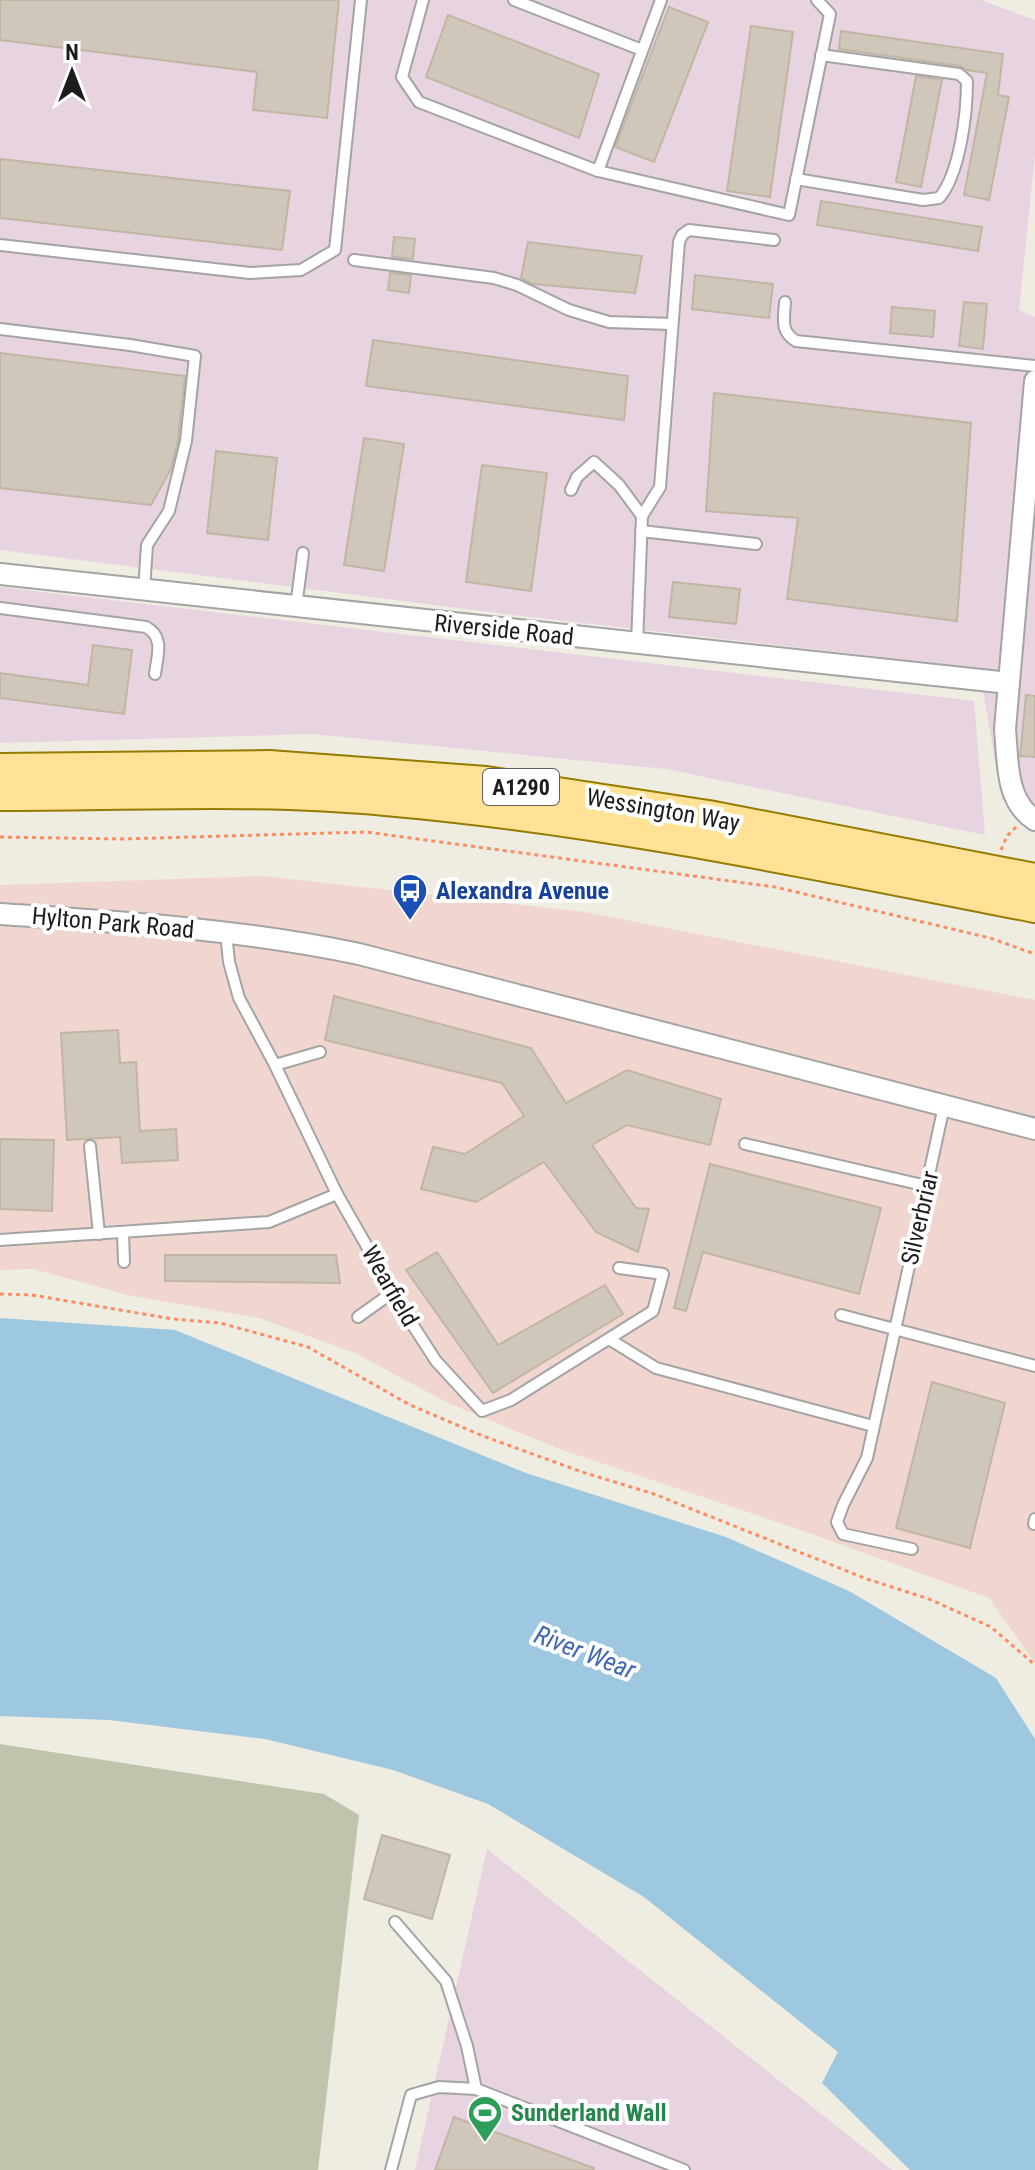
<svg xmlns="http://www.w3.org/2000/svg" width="1035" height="2170" font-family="'Roboto Condensed',sans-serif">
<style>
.commercial{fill:#f1d6cf}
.industrial{fill:#e8d3e1}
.construction{fill:#c0c4ac}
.water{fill:#9ec7e0}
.building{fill:#cfc7ba;stroke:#c1b5a3;stroke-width:2}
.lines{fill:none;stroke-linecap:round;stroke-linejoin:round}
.service-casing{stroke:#a4a4a4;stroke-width:14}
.minor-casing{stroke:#a4a4a4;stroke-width:24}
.primary-casing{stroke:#957b00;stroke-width:36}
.path{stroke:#ff8b62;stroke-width:3;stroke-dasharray:4 4;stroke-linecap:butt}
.service{stroke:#fff;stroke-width:10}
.minor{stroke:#fff;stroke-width:20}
.primary{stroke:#ffe296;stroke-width:32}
.labels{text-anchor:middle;stroke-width:8;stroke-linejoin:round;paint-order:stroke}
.shield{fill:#fff;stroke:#616161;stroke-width:2}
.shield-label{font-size:22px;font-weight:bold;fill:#1d1d1d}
.street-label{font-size:24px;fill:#1d1d1d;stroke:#fff}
.transit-label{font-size:24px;font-weight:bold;fill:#164399;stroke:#fff;text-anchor:start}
.leisure-label{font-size:24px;font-weight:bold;fill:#27864d;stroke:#fff;text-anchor:start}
.water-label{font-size:26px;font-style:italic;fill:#4269b3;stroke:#fff}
</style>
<rect width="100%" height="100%" fill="#efece1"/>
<polygon class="commercial" points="263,876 585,912 1035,1000 1035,1663 989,1598 795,1528 562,1450 448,1403 355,1353 259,1318 127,1295 34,1269 0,1270 0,885"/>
<g class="industrial">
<polygon points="0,0 981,0 1035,20 1035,155 1019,310 1035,317 1035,804 1002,800 979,668 530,617 0,550"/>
<polygon points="0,587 974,701 985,835 666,769 313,734 0,743"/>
<polygon points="487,1849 892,2170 415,2170"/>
</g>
<polygon class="construction" points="0,1744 324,1794 359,1815 318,2170 0,2170"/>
<polygon class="water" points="0,1318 175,1330 526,1473 726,1537 849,1591 996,1678 1035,1739 1035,2170 910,2170 822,2083 838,2052 644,1897 488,1804 393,1770 265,1739 109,1720 0,1716"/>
<g class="building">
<polygon points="0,0 339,0 327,118 253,110 257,72 0,40"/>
<polygon points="669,7 708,22 654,162 615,147"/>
<polygon points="448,15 599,74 579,138 426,77"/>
<polygon points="751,26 793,32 770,197 727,191"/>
<polygon points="841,31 1003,54 998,95 1009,97 989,200 964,195 987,73 967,70 960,66 839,49"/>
<polygon points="916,76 942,80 921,187 896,182"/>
<polygon points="0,159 290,191 282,250 0,218"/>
<polygon points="821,201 982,227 978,251 817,225"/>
<polygon points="394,237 415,239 413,259 392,257"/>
<polygon points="528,242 642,256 635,293 532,284 521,278"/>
<polygon points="390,273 411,275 409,293 388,290"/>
<polygon points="695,275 773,284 769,318 692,309"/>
<polygon points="964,302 987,304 983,349 959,346"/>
<polygon points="892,307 935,311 933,337 890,333"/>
<polygon points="373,340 628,376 624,420 366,386"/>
<polygon points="0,353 185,376 178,440 171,469 151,505 0,488"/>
<polygon points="714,393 971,423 957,621 787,599 798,518 706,511"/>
<polygon points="364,438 404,444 384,571 344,565"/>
<polygon points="216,451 277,458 268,540 207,533"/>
<polygon points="482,465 547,473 531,591 466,582"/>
<polygon points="673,582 740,589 736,624 669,617"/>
<polygon points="93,645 132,650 124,714 0,698 0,673 88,685"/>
<polygon points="1026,695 1035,696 1035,757 1020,756"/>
<polygon points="334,996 531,1048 566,1103 627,1070 721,1099 710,1145 627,1125 592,1145 636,1208 649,1209 638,1252 596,1232 544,1162 476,1202 421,1189 433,1147 465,1154 524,1116 502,1083 325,1040"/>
<polygon points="118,1030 120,1063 136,1062 140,1131 176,1129 178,1160 122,1163 120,1137 67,1140 61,1033"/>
<polygon points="0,1139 54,1140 52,1211 0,1209"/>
<polygon points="710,1164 881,1208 859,1294 703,1252 686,1311 674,1308"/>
<polygon points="437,1252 498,1345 605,1285 623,1314 493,1393 406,1270"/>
<polygon points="165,1255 336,1255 340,1283 165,1281"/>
<polygon points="932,1382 1005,1403 970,1548 896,1528"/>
<polygon points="382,1835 450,1855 432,1919 364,1899"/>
<polygon points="454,2117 594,2168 593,2170 435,2170"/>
</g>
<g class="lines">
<defs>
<g id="service">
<polyline points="423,0 402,77 419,102 598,171 789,215 830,14 817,0"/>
<polyline points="514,0 642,50"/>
<polyline points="598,171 661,0"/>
<path d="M 796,179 L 923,200 L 939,198 C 960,174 967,113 967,81 L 959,74 L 821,55"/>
<polyline points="0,245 250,273 301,270 335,250 361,0"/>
<polyline points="354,260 494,278 517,285 569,310 609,322 672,324"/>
<path d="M 785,302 C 784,319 780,331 796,341 L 1035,366"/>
<polyline points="0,329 130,345 195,356 186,441 169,511 147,545 144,590"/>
<polyline points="571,490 577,477 594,462 619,485 642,516"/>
<polyline points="641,531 756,544"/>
<polyline points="296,607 303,553"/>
<path d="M 0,608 L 146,627 C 165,637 157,657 155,674"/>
<polyline points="637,644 642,516 660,487 679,242 682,235 689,230 774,240"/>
<polyline points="226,933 229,962 239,998 275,1065 337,1194 405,1313 436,1361 482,1411 511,1400 653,1311 663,1274 619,1268"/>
<polyline points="275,1065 320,1052"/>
<polyline points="745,1144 927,1186"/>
<polyline points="90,1146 99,1234"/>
<polyline points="123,1232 124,1262"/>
<polyline points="0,1240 269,1222 337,1194"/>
<polyline points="841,1315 1035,1366"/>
<polyline points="358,1317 393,1292"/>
<polyline points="609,1339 656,1368 873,1426"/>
<polyline points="1034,1524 1035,1519"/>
<polyline points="912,1549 843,1534 837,1522 843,1505 867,1458 944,1106"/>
<polyline points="395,1922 446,1981 467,2046 476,2089"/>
<polyline points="391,2170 411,2095 439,2087 476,2089 684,2170"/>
</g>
<g id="minor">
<path d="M 1035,381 L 1005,729 C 1008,760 1005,801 1035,820"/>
<polyline points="0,574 1009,683"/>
<path d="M 0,914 C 120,922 241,929 359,954 L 1035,1129"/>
</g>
<g id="primary">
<polyline points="0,770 269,767 486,783 708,817 1035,880"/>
<path d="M 0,794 C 128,794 258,787 386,799 C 604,818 820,864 1035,906"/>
</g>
</defs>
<use href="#service" class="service-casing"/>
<use href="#minor" class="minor-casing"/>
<use href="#primary" class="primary-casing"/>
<g class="path">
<polyline points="0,837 122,839 366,832 775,887 990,938 1035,954"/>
<polyline points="1001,850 1007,836 1016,827"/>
<polyline points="0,1294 32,1295 173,1319 220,1323 308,1347 410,1405 483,1436 582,1472 654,1494 867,1579 929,1599 991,1627 1035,1665"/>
</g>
<use href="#service" class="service"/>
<use href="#minor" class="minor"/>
<use href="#primary" class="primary"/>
</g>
<defs>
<symbol id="bus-pin" viewBox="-11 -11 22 30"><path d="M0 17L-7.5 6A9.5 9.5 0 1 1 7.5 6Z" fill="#1a4fb4" stroke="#fff"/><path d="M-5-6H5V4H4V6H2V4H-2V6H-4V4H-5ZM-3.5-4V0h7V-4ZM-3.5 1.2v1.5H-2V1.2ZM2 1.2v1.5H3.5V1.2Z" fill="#fff"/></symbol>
<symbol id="stadium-pin" viewBox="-11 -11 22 30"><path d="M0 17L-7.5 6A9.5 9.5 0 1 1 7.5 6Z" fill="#2e9e5b" stroke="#fff"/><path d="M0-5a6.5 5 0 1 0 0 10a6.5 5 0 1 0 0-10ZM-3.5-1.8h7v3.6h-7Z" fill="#fff"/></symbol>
</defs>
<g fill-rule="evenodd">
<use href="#bus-pin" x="390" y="871" width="40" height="54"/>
<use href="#stadium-pin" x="465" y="2093" width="40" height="54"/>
</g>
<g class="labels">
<rect class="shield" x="483" y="769" width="76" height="36" rx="6"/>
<g class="shield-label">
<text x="521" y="795">A1290</text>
</g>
<g class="street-label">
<text transform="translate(504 630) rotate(6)" y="8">Riverside Road</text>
<text transform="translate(663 810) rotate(10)" y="8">Wessington Way</text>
<text transform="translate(113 923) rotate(5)" y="8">Hylton Park Road</text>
<text transform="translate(920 1218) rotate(-77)" y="8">Silverbriar</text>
<text transform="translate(390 1286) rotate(60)" y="8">Wearfield</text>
</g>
<g class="transit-label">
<text x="436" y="899">Alexandra Avenue</text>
</g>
<g class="leisure-label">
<text x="511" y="2121">Sunderland Wall</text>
</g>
<g class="water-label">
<text transform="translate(585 1652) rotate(21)" y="9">River Wear</text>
</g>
</g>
<g transform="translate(72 72)" stroke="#ffffff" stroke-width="6" paint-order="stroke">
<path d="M0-6L14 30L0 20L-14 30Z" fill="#1d1d1d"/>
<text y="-12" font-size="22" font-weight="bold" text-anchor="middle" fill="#1d1d1d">N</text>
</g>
</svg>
